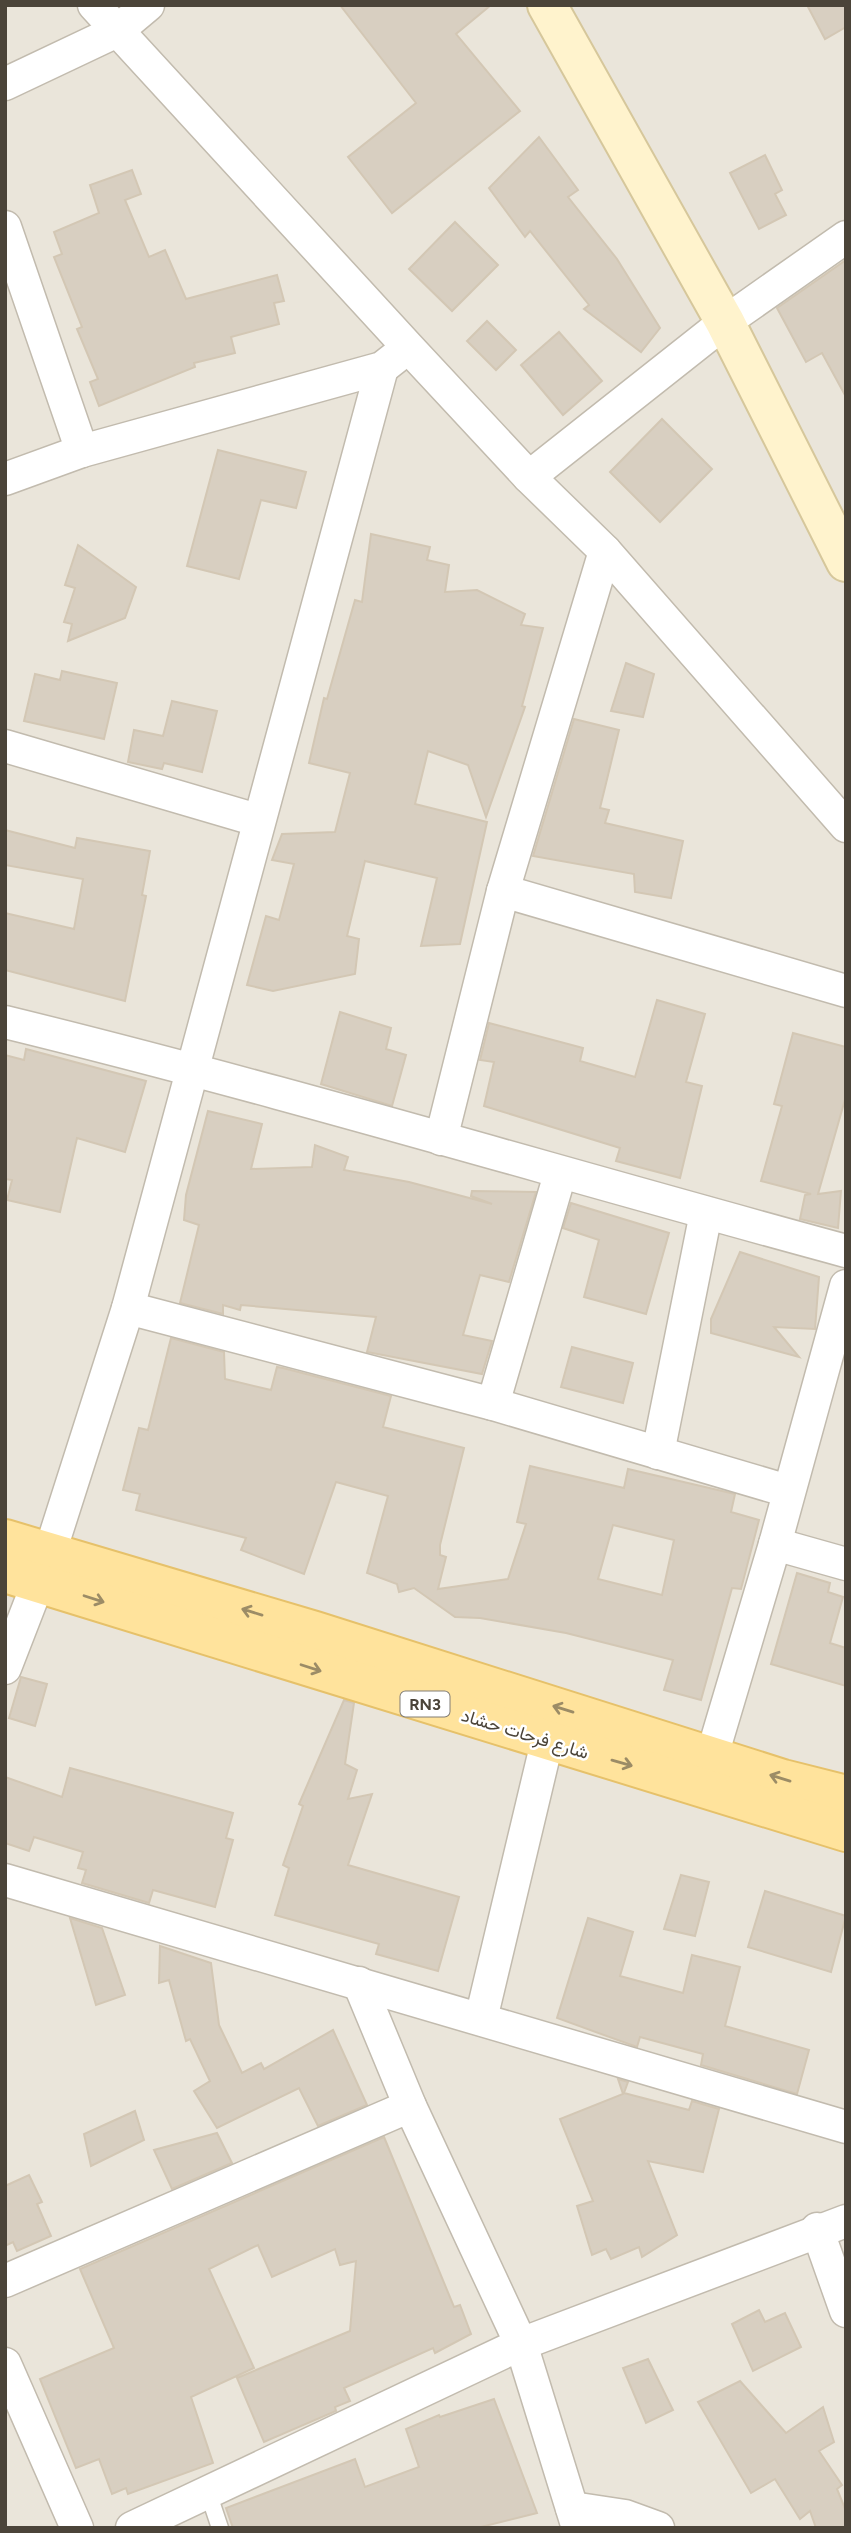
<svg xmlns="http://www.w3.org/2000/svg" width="851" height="2533" font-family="Figtree,Vazirmatn,sans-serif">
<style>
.residential{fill:#eae5da}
.building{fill:#d8cfc1;stroke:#d3c7b4;stroke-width:2;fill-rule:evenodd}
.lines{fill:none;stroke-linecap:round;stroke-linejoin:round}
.lane-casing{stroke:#c2bbae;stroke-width:19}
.street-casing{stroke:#c2bbae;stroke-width:35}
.secondary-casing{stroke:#d6c79b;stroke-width:42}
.primary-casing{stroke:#e6c16a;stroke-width:42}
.lane{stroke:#fff;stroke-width:16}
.street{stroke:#fff;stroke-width:32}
.secondary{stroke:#fff3cd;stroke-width:38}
.primary{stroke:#ffe39c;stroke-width:38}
.oneway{stroke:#9c8c66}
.labels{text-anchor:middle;stroke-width:5;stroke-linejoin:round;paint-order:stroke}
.shield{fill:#fff;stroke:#817c74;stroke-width:2}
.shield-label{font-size:16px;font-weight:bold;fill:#4b4439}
.street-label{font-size:18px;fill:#4b4439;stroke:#fff}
</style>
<rect width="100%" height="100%" fill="#f6f3ec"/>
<rect class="residential" x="5" y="5" width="841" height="2523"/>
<g class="building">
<polygon points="340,5 491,5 456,34 520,111 392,213 348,157 416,103"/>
<polygon points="807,5 846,5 846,27 825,39"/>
<polygon points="539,137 578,190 568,197 617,259 660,328 641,352 584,309 589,305 530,231 525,237 489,188"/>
<polygon points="765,155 782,190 775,194 786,215 759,229 730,173"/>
<polygon points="132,170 141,194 125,200 149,257 165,250 186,299 277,275 284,301 274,303 279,324 231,337 235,353 194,363 195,367 99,406 90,382 98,379 77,329 82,327 54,257 62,254 54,232 99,213 90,185"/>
<polygon points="455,222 498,265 452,311 409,269"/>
<polygon points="846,260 846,397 822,353 806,362 777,308"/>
<polygon points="487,321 516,350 496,370 467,341"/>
<polygon points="559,332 602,381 563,415 521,365"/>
<polygon points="662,419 712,469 660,522 610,472"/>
<polygon points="218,450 306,472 296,508 261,500 239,579 187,566"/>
<polygon points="371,534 430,547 427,560 449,565 445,592 477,590 525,614 521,625 543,628 522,706 525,707 486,817 468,765 428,751 415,804 487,822 460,944 421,946 437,878 365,861 347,936 359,939 355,974 273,991 247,985 266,916 279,920 294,864 272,860 282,834 335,832 350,773 309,763 324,698 327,699 355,600 362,602"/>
<polygon points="78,545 136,587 125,618 68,641 72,624 64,622 75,588 65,585"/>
<polygon points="626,663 654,674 643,717 611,711"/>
<polygon points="62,671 117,683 104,739 24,721 35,674 60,680"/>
<polygon points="172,701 217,711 202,772 164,763 162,769 128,762 134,730 163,736"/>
<polygon points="574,719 619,730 600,808 609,810 605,823 683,841 671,898 635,892 634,874 533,856"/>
<polygon points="5,830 75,848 77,838 150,851 142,895 146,896 125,1001 5,970 5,913 74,929 83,879 5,865"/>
<polygon points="657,1000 705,1014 686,1082 702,1086 680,1178 616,1161 620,1148 484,1106 494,1062 480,1060 489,1023 583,1048 580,1061 635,1077"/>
<polygon points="340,1012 391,1028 386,1049 406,1055 392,1106 321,1084"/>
<polygon points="793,1033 846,1047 846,1096 818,1194 841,1191 838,1228 800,1219 805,1195 811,1194 761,1181 782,1106 774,1104"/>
<polygon points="26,1049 146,1081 125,1152 77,1138 60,1212 7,1200 12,1180 5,1179 5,1055 24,1060"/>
<polygon points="208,1111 262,1124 251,1169 312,1167 315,1145 348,1157 344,1170 409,1182 492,1204 471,1196 472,1191 536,1192 509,1282 480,1275 463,1335 492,1341 482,1374 367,1352 376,1317 241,1305 240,1310 223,1305 223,1314 180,1303 199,1225 184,1220 186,1195"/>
<polygon points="571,1203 669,1233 646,1314 584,1297 599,1240 563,1228"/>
<polygon points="740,1252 819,1277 815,1329 774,1327 799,1357 711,1333 711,1319"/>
<path d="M 171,1338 L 224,1352 L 225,1379 L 271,1390 L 277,1367 L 283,1368 L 391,1396 L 383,1427 L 464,1448 L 440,1545 L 440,1555 L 446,1557 L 438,1589 L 508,1579 L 526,1524 L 517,1522 L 530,1466 L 624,1488 L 628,1469 L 735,1494 L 731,1512 L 759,1520 L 741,1589 L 732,1588 L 701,1700 L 664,1690 L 673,1660 L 566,1633 L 480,1618 L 455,1617 L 414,1588 L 399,1592 L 397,1584 L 367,1573 L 388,1496 L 336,1482 L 304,1574 L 241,1550 L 246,1538 L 136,1510 L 140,1494 L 123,1490 L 139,1428 L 148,1430 ZM 613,1525 L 674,1540 L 662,1595 L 598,1579 Z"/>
<polygon points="572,1347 633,1363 623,1403 561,1387"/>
<polygon points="797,1573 830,1583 828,1592 843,1597 830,1643 846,1648 846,1686 771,1664"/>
<polygon points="21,1677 47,1684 35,1726 9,1718"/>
<polygon points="344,1700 354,1703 345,1764 357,1770 348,1799 372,1794 348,1865 459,1897 438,1971 376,1954 379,1944 275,1915 289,1868 283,1865 303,1806 299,1804"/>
<polygon points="70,1768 233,1813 226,1838 233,1840 215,1907 153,1890 149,1903 82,1883 86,1870 78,1868 83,1852 34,1837 29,1851 5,1843 5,1777 62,1797"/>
<polygon points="681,1875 709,1882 695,1936 664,1929"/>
<polygon points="765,1891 846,1916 831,1972 748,1947"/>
<polygon points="70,1918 102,1928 125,1995 96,2005"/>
<polygon points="588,1918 633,1932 620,1976 683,1993 692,1955 740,1967 725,2026 809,2050 797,2094 701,2065 703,2054 640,2037 637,2047 557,2018"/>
<polygon points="160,1946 211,1963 219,2025 242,2073 261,2063 264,2069 333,2030 367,2105 318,2126 299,2088 217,2128 194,2091 210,2081 190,2039 186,2041 169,1980 159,1983"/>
<polygon points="618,2079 628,2082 624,2093 689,2110 692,2101 719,2109 703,2172 648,2161 677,2235 642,2257 639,2247 611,2259 606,2249 592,2255 577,2206 593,2201 560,2119 623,2094"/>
<polygon points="135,2111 144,2140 91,2166 84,2134"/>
<polygon points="217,2133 232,2163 172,2189 154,2150"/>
<polygon points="384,2137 454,2307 460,2305 471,2334 435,2353 433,2348 344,2388 350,2401 335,2407 336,2411 264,2442 237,2378 350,2331 356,2261 340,2265 335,2249 272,2277 258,2245 209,2269 254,2368 191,2397 213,2463 128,2494 126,2488 112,2494 99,2459 76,2468 40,2379 114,2348 80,2269"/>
<polygon points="29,2175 42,2202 37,2204 51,2236 17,2251 13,2242 5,2246 5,2186"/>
<polygon points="759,2310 765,2322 785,2313 801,2347 753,2371 732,2324"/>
<polygon points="648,2359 673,2410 646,2423 623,2368"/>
<polygon points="740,2381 786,2433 823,2407 834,2442 819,2451 842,2485 837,2489 846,2511 846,2528 816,2528 810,2511 800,2519 775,2479 751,2493 698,2402"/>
<polygon points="494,2399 537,2513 477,2528 233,2528 226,2508 355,2459 365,2487 419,2467 406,2429 439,2415 440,2417"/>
</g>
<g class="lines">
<defs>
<polyline id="lane" points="208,2492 220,2528"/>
<g id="street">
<polyline points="94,5 408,347 529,477 605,551 846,826"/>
<polyline points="5,84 117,31 148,5"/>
<polyline points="5,227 82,451"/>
<polyline points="529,477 725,322 846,237"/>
<polyline points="5,479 82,451 382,368 396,357"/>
<polyline points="5,746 257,820"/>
<polyline points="503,891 846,991"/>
<path d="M 5,1022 C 287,1091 565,1175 846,1251"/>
<polyline points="441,1139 503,891 605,551"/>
<polyline points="128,1308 493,1404 788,1491"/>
<polyline points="493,1404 560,1174"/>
<polyline points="658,1453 706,1213"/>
<polyline points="775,1544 846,1564"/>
<polyline points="5,1668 50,1552 128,1308 382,368"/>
<polyline points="705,1779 775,1544 846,1286"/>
<polyline points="5,1880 846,2127"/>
<polyline points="359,1983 410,2106 521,2344 578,2528"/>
<polyline points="481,2019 547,1742"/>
<polyline points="817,2229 846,2311"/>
<polyline points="5,2281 410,2106"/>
<polyline points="5,2364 77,2528"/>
<polyline points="572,2508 625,2516 658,2528"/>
<polyline points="132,2528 521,2344 846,2221"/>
</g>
<polyline id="secondary" points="547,5 725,322 846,562"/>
<g id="primary">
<polyline points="5,1539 315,1631 783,1779 846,1795"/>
<polyline points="5,1573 846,1832"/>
</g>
</defs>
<use href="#lane" class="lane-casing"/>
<use href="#street" class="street-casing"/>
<use href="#secondary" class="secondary-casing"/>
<use href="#primary" class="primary-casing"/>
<use href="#lane" class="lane"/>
<use href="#street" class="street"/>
<use href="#secondary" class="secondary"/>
<use href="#primary" class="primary"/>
</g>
<defs><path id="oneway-shaft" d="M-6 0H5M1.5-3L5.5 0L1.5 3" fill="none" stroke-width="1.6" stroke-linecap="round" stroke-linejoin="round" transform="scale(1.75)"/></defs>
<g class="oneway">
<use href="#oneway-shaft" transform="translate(94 1599) rotate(18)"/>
<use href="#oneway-shaft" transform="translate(252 1612) rotate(-163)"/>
<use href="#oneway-shaft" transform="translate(311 1668) rotate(18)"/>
<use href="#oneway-shaft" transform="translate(563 1709) rotate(-163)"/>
<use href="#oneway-shaft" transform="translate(622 1763) rotate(16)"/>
<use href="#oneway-shaft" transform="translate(780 1778) rotate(-163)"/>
</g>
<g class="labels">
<rect class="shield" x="400.5" y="1691.5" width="49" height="25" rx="5"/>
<g class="shield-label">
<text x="425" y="1710">RN3</text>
</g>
<g class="street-label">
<text transform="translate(525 1734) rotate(17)" y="6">شارع فرحات حشاد</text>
</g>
</g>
<rect width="851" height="2533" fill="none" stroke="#4b4439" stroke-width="14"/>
</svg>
